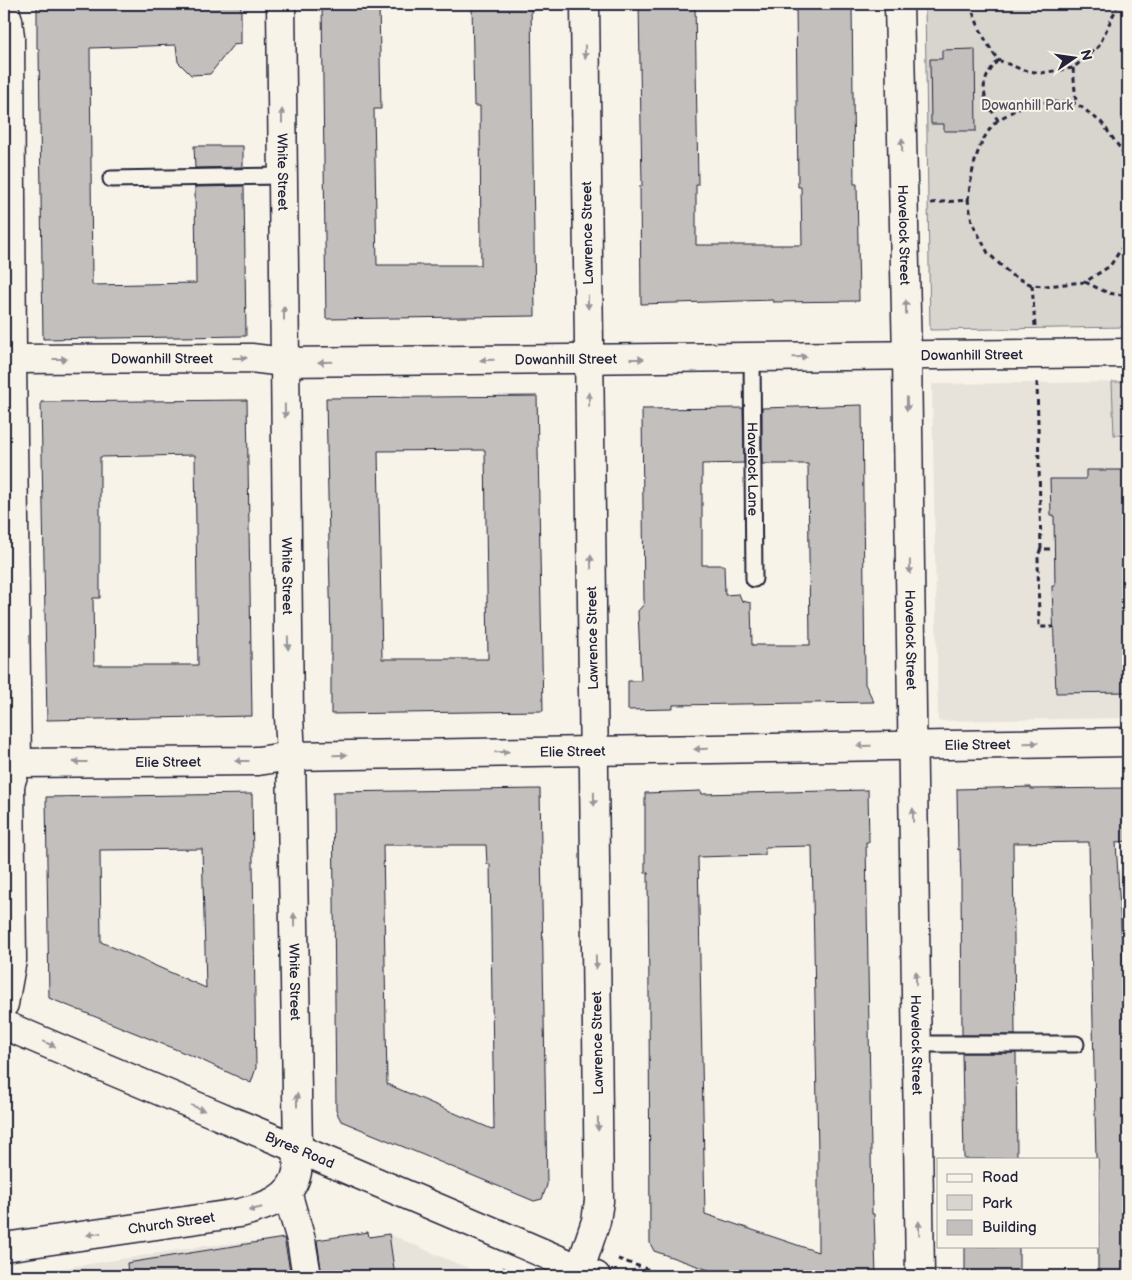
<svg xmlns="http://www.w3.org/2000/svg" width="1132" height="1280" font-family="'Balsamiq Sans',sans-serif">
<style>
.built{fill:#e7e3db}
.green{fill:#d8d5cf;stroke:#7d7c85}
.building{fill:#c2bfbd;stroke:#22223b;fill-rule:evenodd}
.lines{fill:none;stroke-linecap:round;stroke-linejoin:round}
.lane-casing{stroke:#22223b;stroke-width:19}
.street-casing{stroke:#22223b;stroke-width:31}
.secondary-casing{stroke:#22223b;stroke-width:31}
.path{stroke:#22223b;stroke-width:3;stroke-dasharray:5 4;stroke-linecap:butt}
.lane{stroke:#f7f3e8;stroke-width:15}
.street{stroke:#f7f3e8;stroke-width:28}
.secondary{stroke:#f7f3e8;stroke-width:28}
.oneway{fill:#97959a}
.labels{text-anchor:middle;stroke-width:4;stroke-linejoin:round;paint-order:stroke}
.park-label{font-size:14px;fill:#504f60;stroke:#f7f3e8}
.street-label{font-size:14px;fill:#22223b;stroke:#f7f3e8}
</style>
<rect width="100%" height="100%" fill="#f7f3e8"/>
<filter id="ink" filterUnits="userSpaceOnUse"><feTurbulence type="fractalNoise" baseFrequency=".02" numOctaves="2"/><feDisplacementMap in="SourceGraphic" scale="10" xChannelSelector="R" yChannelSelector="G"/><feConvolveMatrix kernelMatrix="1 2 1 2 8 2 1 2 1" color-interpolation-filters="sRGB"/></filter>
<g filter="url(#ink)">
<g class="built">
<polygon points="1128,382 1128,718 938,721 932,384"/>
<polygon points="368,1232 369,1237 389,1234 486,1276 13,1276 204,1246 285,1238 323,1239"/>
</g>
<g class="green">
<polygon points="925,4 1128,4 1128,327 930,330"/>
<polygon points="1112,382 1128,382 1128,435 1114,435"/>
</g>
<g class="building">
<polygon points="37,4 241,4 241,44 233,45 210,74 191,75 178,62 176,45 90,48 92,285 196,283 195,187 244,186 246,336 43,339 39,49 37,49"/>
<polygon points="322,4 379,4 381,109 374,109 377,265 481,265 480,106 474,106 472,4 531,4 535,316 326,319"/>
<polygon points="639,4 695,4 698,185 696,185 696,245 802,245 801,187 798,187 796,4 852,4 854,184 857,184 859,301 773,302 774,300 641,304 640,186 642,186"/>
<polygon points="975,49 976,131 944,131 944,124 931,124 930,59 942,59 942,50"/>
<polygon points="194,146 243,146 243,167 195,168"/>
<path d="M 537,396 L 543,711 L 331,714 L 331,640 L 326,398 ZM 485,450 L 488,659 L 382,659 L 378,451 Z"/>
<path d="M 247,400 L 252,716 L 47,720 L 41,402 ZM 195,455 L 198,665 L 94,665 L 93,598 L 100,598 L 100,457 Z"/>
<polygon points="862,405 865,684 874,702 673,705 673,709 628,710 628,681 641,681 638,611 644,604 642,409 743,408 744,463 702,464 702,565 724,565 725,595 739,594 742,601 751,603 752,645 810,645 808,464 762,464 762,408"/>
<polygon points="1086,470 1128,470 1128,692 1056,693 1052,586 1055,586 1054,515 1051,515 1050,479 1086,479"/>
<polygon points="1031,787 1031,789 1128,788 1128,841 1116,842 1128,1043 1128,1276 1098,1276 1098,1159 1096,1159 1089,842 1013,843 1015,1035 962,1035 961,880 960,849 958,850 957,789"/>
<path d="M 540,789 L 547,1185 L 542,1199 L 534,1201 L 341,1121 L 338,1115 L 336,1109 L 333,792 ZM 383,845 L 486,845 L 487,864 L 490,864 L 494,1130 L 387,1084 Z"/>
<path d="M 868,790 L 869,842 L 866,842 L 872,1214 L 874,1214 L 876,1276 L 726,1276 L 654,1251 L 650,1243 L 649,995 L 648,872 L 645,873 L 645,793 L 701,791 L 702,794 ZM 812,846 L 818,1153 L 818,1252 L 705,1214 L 698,857 L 765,855 L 765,847 Z"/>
<path d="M 252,794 L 256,1068 L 251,1083 L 197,1058 L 49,998 L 46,797 ZM 202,849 L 205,949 L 206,988 L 101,942 L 100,850 Z"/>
<polygon points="962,1053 1016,1053 1017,1159 964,1159"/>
<polygon points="368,1232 369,1237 389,1234 395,1276 322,1276 317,1240"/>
<polygon points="284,1238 291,1276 128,1276 127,1263"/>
<rect x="965" y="1246" width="54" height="30"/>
</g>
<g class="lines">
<defs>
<g id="lane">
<polyline points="111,179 283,176"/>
<path id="s1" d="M 752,358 L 754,579"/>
<polyline points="917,1044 1076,1044"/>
</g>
<g id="street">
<path id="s2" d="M 281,4 L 289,717 L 291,756 L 298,1148"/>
<path id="s3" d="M 899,4 L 907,356 L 920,1276"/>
<polyline points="4,8 8,20 10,37 12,359 17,763 10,785 12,960 4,1004"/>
<path id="s4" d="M 4,359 L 251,358 L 284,362 L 1128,353"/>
<path id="s5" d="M 17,763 L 258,761 L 291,756 L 1128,742"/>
<polyline points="287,1192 301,1240 307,1276"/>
<polyline points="580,1269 596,1221 599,1201 585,4"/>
</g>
<g id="secondary">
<path id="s6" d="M 4,1025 C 201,1109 399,1190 596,1276"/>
<path id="s7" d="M 4,1247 L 240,1213 C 263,1207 292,1200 297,1172 C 298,1165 298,1156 298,1148"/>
</g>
</defs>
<use href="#lane" class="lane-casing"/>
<use href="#street" class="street-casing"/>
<use href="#secondary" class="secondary-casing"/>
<g class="path">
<path d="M 970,4 C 977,24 985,42 998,60 C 978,84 981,96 998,120 L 1022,106 L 1046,102 L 1076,103 L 1102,123 L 1122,151 L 1128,164"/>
<polyline points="998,60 1023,70 1041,73 1073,68 1099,46 1115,11 1117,4"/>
<polyline points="1073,68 1076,103"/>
<path d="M 968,200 C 972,171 976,141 998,120"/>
<polyline points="931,203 968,200 972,222 988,253 1011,275 1032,285 1045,286 1085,282 1110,266 1125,243 1128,233"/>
<polyline points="1085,282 1108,293 1128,296"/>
<polyline points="1032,285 1035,326"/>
<polyline points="1037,382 1041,549 1054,549"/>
<polyline points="1041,549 1038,555 1039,627 1054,627"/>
<polyline points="618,1259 667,1276"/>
<polyline points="501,1276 504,1267"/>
</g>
<use href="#lane" class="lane"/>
<use href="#street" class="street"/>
<use href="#secondary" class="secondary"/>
</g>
<defs><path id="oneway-solid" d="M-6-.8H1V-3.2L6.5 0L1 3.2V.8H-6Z" transform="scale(1.25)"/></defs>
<g class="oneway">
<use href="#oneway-solid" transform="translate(585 52) rotate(89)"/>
<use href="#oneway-solid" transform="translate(282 116) rotate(-90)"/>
<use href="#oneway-solid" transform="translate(902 145) rotate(-91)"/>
<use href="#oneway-solid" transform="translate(588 302) rotate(89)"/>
<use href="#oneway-solid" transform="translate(906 307) rotate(-91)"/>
<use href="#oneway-solid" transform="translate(284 313) rotate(-90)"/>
<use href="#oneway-solid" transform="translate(800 357) rotate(-1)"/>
<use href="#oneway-solid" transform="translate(240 358)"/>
<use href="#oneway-solid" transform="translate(60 359)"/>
<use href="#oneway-solid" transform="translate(637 359)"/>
<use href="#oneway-solid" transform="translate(487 360) rotate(179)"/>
<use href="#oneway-solid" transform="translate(325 362) rotate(179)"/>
<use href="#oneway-solid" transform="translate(589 399) rotate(-91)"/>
<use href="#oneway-solid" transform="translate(907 404) rotate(89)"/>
<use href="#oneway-solid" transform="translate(285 411) rotate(89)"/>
<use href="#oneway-solid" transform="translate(591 562) rotate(-91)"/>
<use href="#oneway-solid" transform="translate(910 567) rotate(89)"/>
<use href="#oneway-solid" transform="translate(288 643) rotate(89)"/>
<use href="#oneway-solid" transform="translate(1031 743) rotate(-1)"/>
<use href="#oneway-solid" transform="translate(864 746) rotate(179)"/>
<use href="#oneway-solid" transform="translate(701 749) rotate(179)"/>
<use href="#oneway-solid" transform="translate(502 752) rotate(-1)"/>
<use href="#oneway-solid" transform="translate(340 755) rotate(-1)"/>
<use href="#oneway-solid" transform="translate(242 761) rotate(180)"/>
<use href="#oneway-solid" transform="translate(80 762) rotate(180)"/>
<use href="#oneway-solid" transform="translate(594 799) rotate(89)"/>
<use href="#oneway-solid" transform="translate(913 815) rotate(-91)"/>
<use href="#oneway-solid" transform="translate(294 920) rotate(-91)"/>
<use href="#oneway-solid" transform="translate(596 962) rotate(89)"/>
<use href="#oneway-solid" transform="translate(916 978) rotate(-91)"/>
<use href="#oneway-solid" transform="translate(49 1044) rotate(23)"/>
<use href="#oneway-solid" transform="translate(297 1100) rotate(-90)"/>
<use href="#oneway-solid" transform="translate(198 1108) rotate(22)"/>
<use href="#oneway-solid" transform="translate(598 1124) rotate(89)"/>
<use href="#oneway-solid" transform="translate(255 1209) rotate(166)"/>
<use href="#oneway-solid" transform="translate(919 1228) rotate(-91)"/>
<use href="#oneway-solid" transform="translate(94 1234) rotate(172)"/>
</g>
</g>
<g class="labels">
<g class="park-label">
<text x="1027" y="110">Dowanhill Park</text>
</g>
<g class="street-label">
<text dy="5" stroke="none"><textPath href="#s2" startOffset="168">White Street</textPath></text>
<text transform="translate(587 233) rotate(-91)" y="5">Lawrence Street</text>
<text dy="5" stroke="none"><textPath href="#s3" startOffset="231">Havelock Street</textPath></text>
<text dy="5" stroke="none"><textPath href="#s4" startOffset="968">Dowanhill Street</textPath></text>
<text dy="5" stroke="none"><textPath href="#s4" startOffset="158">Dowanhill Street</textPath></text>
<text dy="5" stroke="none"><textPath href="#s4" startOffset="562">Dowanhill Street</textPath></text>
<text dy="5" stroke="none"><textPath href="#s1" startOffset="111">Havelock Lane</textPath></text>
<text dy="5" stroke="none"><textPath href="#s2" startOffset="572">White Street</textPath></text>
<text transform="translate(592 638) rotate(-91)" y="5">Lawrence Street</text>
<text dy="5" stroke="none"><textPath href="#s3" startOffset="636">Havelock Street</textPath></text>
<text dy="5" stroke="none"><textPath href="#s5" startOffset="961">Elie Street</textPath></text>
<text dy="5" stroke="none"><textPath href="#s5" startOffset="556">Elie Street</textPath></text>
<text dy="5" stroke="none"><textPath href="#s5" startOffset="151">Elie Street</textPath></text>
<text dy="5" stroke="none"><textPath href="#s2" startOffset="978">White Street</textPath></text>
<text transform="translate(597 1043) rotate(-91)" y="5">Lawrence Street</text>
<text dy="5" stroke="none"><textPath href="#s3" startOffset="1041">Havelock Street</textPath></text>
<text dy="5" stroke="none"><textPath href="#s6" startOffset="321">Byres Road</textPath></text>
<text dy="5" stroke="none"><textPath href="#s7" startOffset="169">Church Street</textPath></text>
</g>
</g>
<rect width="1132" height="1280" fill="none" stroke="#f7f3e8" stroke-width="20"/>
<rect x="10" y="10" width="1112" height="1260" fill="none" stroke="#22223b" stroke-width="2" filter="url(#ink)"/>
<rect x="937" y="1158" width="162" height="90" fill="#f7f3e8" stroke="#a29fa3"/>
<rect x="947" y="1174" width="25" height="8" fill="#f7f3e8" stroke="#a29fa3"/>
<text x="982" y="1182" font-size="15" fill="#22223b">Road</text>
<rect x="947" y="1195" width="25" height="15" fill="#d8d5cf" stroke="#a29fa3"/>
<text x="982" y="1208" font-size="15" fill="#22223b">Park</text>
<rect x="947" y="1220" width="25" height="15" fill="#c2bfbd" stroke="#a29fa3"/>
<text x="982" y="1232" font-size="15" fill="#22223b">Building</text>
<g transform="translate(1074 58) rotate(77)" stroke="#f7f3e8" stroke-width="4" paint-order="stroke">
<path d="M0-4L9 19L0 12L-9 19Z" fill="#22223b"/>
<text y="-8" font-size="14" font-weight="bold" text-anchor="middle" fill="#22223b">N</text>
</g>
</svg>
